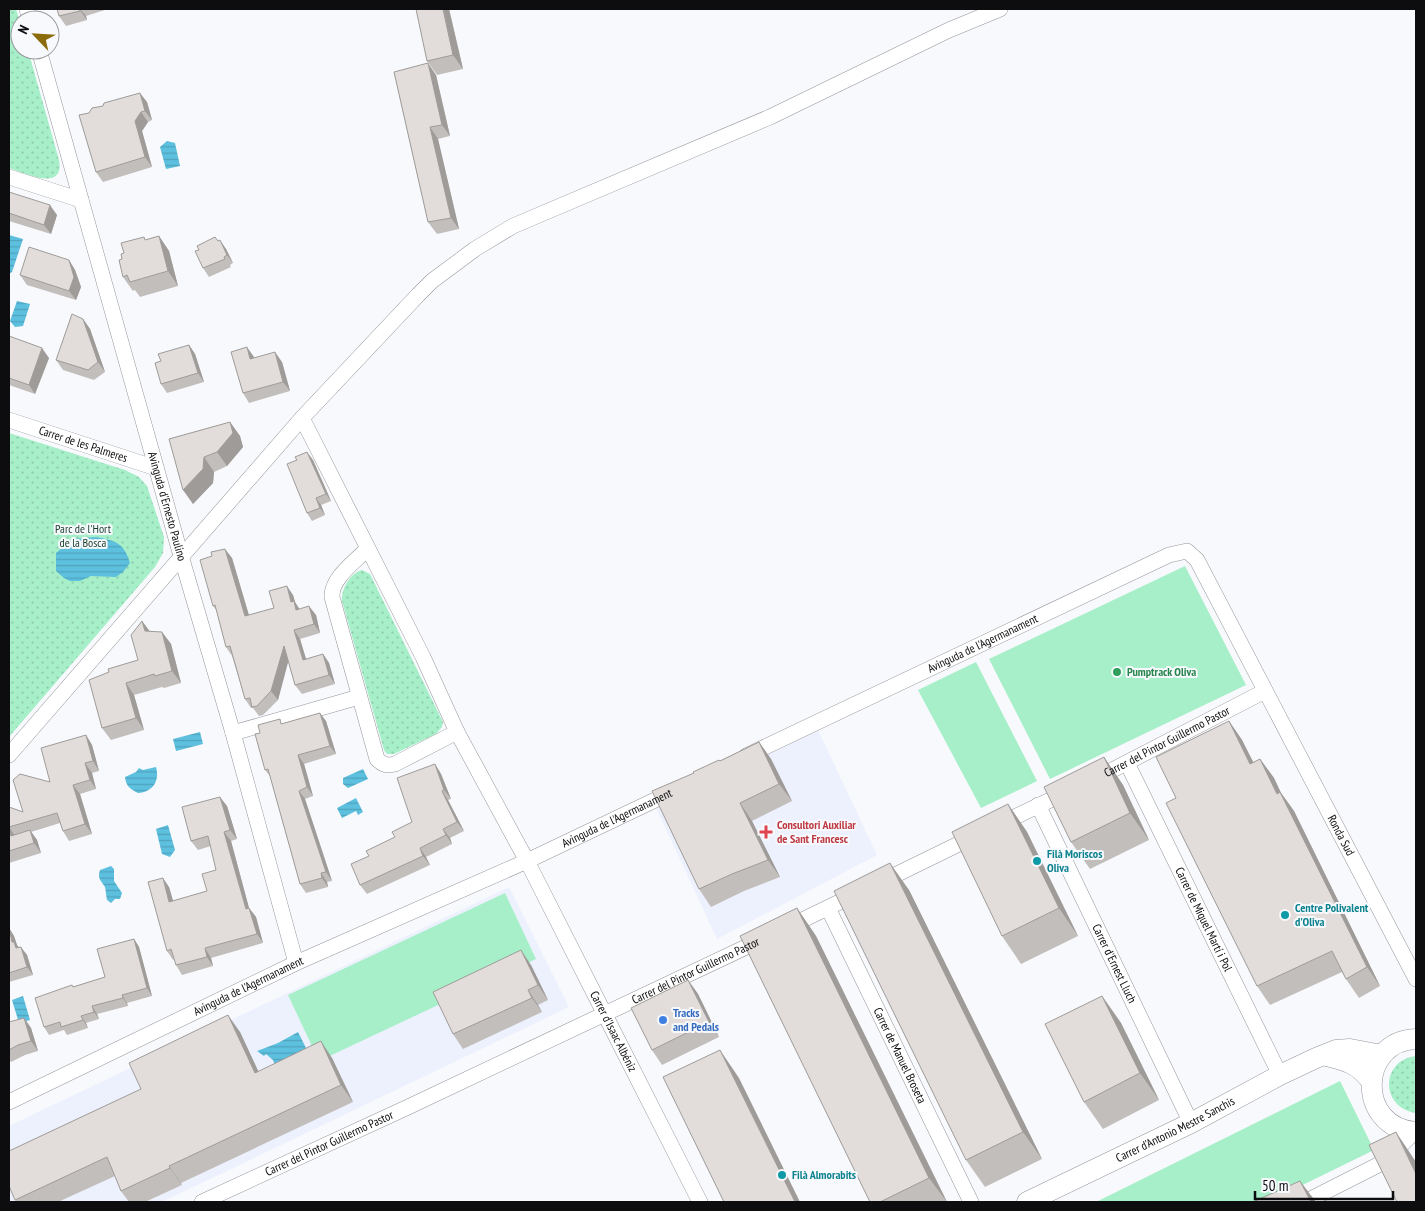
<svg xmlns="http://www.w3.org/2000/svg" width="1425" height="1211" font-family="'PT Sans Narrow',sans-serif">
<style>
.built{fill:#edf1fd}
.grass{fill:#a6efc8}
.park{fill:url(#park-dots)}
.water{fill:url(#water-rules)}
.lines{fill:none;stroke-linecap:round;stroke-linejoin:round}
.minor-casing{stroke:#95979b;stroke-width:16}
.tertiary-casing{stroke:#95979b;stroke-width:21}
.minor{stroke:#fff;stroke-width:15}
.tertiary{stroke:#fff;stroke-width:20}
.wall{fill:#c2bebc}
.shaded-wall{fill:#9e9b99}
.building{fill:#e2dddb;stroke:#9e9b99}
.leisure-dot{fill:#2e9e5b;stroke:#f8f9fd;stroke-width:2}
.health-dot{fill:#e0444e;stroke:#f8f9fd;stroke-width:2}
.culture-dot{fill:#0f9aa8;stroke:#f8f9fd;stroke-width:2}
.shop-dot{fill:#3f7fe0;stroke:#f8f9fd;stroke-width:2}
.labels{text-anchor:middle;stroke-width:4;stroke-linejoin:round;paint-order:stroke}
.street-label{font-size:12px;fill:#0d0d0f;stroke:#f8f9fd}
.park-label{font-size:12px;fill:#173c2a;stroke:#f8f9fd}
.leisure-label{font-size:12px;font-weight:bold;fill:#27864d;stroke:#f8f9fd;text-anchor:start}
.health-label{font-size:12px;font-weight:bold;fill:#be3a42;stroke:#f8f9fd;text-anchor:start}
.culture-label{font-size:12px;font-weight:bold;fill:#0d838f;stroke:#f8f9fd;text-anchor:start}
.shop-label{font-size:12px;font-weight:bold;fill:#366cbe;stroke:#f8f9fd;text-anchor:start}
</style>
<defs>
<pattern id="park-dots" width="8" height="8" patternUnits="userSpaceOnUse" patternTransform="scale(1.25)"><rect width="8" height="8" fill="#a6efc8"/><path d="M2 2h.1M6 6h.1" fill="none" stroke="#8eccab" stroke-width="1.8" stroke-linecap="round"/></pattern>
<pattern id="water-rules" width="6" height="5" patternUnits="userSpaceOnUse" patternTransform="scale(1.25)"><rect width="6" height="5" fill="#5cc0de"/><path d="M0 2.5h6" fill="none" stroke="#4fa4bd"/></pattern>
</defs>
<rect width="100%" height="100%" fill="#f8f9fd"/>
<g class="built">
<polygon points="818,730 877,855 717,939 656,808"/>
<polygon points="509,887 569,1007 162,1202 9,1202 9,1126"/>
</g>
<g class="grass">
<polygon points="1185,566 1246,685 1050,779 989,659"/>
<polygon points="976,662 1037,781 981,808 918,690"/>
<polygon points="505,893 536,959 319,1061 288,995"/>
<polygon points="1340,1081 1374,1150 1268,1202 1096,1202"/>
</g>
<g class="park">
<path d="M 9,9 L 16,9 L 20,22 L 20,50 L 28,50 L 59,160 C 65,193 24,173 9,168 Z"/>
<polygon points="9,433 125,470 139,477 147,486 164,537 163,553 155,567 9,737"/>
<path d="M 362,570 L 370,574 L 443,722 L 442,727 L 436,734 L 394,754 L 387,754 L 384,750 L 342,601 C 341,589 350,573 362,570 Z"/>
<path d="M 1416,1056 L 1416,1113 C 1380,1108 1380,1060 1416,1056 Z"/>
</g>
<g class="water">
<polygon points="167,141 175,143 180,166 166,169 160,147"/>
<polygon points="9,235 23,239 12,272 9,274"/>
<polygon points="17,301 30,304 23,326 15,327 10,321"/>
<path d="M 95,537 C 114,540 124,542 130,563 L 123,572 L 116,577 L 91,576 L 80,581 L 70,581 L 64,578 L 56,571 L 56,553 L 73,539 Z"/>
<polygon points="200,732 203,744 176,751 173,739"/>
<path d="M 156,767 C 160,781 153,792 138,793 C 130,789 126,786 125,777 L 136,772 L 139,768 L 143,770 Z"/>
<polygon points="363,769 368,779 348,788 343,784 343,778"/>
<polygon points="356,798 363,812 358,815 356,811 342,818 337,808"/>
<polygon points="168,825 175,850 170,857 162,854 156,829"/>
<path d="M 111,866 L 114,869 L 114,881 L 122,893 L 120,899 L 115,899 L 111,903 L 107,900 C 106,896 106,891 105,887 C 101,880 97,879 100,870 Z"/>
<polygon points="23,996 30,1020 19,1023 12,1000"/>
<polygon points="298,1032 309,1054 277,1071 273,1060 266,1054 264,1056 257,1051 278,1043"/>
</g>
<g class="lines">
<defs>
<g id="minor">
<polyline points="27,9 30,20"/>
<path id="s1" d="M 39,50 L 181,556 L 233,733 L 296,963"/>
<polyline points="9,177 81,200"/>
<path id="s2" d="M 302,418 L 423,657 L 457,732 L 527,861 L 700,1202"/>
<path id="s3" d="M 9,420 L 156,468"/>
<path d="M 367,549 C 355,562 331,578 332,597 L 377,759 C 383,765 387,766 395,764 L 457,732"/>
<polyline points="233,733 359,697"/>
<polyline points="9,755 302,418 418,295 432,281 475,249 513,226 770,117 949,30 1000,9"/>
<path id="s4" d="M 746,756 L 1169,555 L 1187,551 L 1197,560 L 1416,979"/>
<path id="s5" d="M 1127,763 L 1280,1075"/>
<path id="s6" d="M 1095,779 L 1265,691"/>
<path id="s7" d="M 1038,805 L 1191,1123"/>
<polyline points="998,825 1067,792"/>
<polyline points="881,882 975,836"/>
<path id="s8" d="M 828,908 L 971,1202"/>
<polyline points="786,928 858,893"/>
<path id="s9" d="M 9,1102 L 296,963 L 527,861 L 674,791"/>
<path id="s10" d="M 202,1202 L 406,1108 L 763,939"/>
<polyline points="1305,1202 1378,1165 1391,1156 1414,1132"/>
</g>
<g id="tertiary">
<path d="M 1416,1039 C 1358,1041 1356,1128 1416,1132"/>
<path d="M 1327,1056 C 1347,1061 1358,1064 1371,1081"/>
<path id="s11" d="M 1027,1202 L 1191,1123 L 1280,1075 L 1316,1058 L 1336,1050 L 1350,1049 L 1382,1055"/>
</g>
</defs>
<use href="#minor" class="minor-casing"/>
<use href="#tertiary" class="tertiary-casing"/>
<use href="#minor" class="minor"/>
<use href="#tertiary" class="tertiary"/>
</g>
<g class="wall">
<polygon points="57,9 108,9 86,16 87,20 66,26 59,16"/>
<polygon points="449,9 463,69 437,75 427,61"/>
<polygon points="394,72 436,75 450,136 438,139 459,229 437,234 428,222"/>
<polygon points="147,102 152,120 148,122 142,131 152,167 103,182 96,172 89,113"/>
<polygon points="9,192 57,215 51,234 9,221"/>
<polygon points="159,236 169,251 178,286 140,297 135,290 133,291 123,277 122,259 147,240"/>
<polygon points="218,241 226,249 233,263 230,265 231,267 209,277 203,268"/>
<polygon points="69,260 75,270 81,287 76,300 27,285 20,275"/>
<polygon points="83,319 90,329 105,372 94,380 63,370 56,360"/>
<polygon points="9,336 49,358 35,394 9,385"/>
<polygon points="189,345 195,354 204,382 167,393 161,384 161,361"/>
<polygon points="254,358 282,362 290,391 249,403 243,393"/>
<polygon points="230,422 240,436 243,447 227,466 214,472 213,483 193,504 169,439"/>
<polygon points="313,460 331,501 321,505 325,515 312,521 307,513"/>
<polygon points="232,558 249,615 274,608 293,595 295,602 299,609 316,615 320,633 300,639 306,659 323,654 329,663 335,684 302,694 295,685 288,661 278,700 263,715 259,716 253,708 251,708 245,699 232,656 226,647 217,611 213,606"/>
<polygon points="142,621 150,632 162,632 171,644 181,683 164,688 162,687 134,695 144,730 111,740 102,728 109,672 138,660"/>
<polygon points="326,721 336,754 304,764 313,796 305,799 332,881 327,882 328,887 306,893 300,884 270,776 265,770 283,724"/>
<polygon points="1229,721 1242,740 1253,763 1260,759 1274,778 1281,793 1294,811 1380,986 1359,998 1346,979 1342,972 1270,1005 1257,986 1176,798"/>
<polygon points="86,735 92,745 99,771 92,773 96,789 80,794 92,834 69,841 63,831 60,823 31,832 37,840 41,853 9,863 9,807 23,812 50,782"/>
<polygon points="759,742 771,759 792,801 752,821 780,877 744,891 711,907 699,889 694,773"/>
<polygon points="1104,757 1123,785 1149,840 1090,869 1071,842"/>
<polygon points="435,764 441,774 451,799 448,800 464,831 450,838 452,844 426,857 430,865 367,894 360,885 369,856 395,837 412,822"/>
<polygon points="1008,804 1027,832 1078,936 1021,964 1002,936"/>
<polygon points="227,806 237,839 231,841 249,908 256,917 263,943 211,958 213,966 182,975 176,965 174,959 173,960 167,951 169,887 173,901 207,891 216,870 211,846 198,850 191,841"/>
<polygon points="909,890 1042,1159 985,1187 966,1160"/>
<polygon points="797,908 816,936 947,1202 870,1202"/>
<polygon points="9,928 14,936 17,945 27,955 33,975 9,982"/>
<polygon points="134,939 139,947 152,996 127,1003 128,1006 97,1014 99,1019 86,1023 88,1028 67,1035 64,1030 49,1035 44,1027 72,985 73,987 105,977"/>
<polygon points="531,965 548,1000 538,1005 542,1012 463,1049 453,1034"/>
<polygon points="688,980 698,994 719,1037 662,1065 652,1050"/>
<polygon points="1102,996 1121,1023 1159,1100 1103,1129 1084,1102"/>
<polygon points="24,1018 31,1028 38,1051 25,1055 11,1062 9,1060 9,1022"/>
<polygon points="240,1032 258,1071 332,1058 353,1102 181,1183 182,1185 145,1202 129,1202 121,1191 115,1176 58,1202 17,1202 15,1200 141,1089"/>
</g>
<g class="shaded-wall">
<polygon points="79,9 80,9 86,16 87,20"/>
<polygon points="443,9 449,9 463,69 453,55"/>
<polygon points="428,63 436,75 450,136 442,125"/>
<polygon points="140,93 147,102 152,120 145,111"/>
<polygon points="141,112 148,122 142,131 152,167 145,157 135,121"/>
<polygon points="430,127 438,139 459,229 451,218"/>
<polygon points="50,205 57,215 51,234 44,225"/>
<polygon points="159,236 169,251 178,286 168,271"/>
<polygon points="220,240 226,249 233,263 227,255"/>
<polygon points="69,260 75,270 81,287 76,300 69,291"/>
<polygon points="83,319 90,329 105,372 98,362"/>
<polygon points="189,345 195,354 204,382 198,373"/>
<polygon points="247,347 254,357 257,368 250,359"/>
<polygon points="42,348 49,358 35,394 29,385"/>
<polygon points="275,352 282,362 290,391 283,382"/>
<polygon points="230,422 240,436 243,447 227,466 217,452"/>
<polygon points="307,452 313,460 331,501 326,494"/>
<polygon points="204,457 214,472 213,483 193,504 183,490"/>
<polygon points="316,498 321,505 325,515 320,508"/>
<polygon points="225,549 232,558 252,626 245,616"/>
<polygon points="287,586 293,595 295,602 300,610 303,619 291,602"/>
<polygon points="309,606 316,615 320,633 314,624"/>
<polygon points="142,621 151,633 145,631"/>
<polygon points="294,630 300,639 309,669 303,660"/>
<polygon points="162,632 171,644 181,683 172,671"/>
<polygon points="284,646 290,655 278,700 271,691"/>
<polygon points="323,654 329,663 335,684 329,675"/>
<polygon points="126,683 134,695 144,730 136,718"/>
<polygon points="320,713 326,721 336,754 330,746"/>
<polygon points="1229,721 1242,740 1264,783 1250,764"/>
<polygon points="86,735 92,745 99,771 93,761"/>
<polygon points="759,742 771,759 792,801 779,784"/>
<polygon points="298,755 304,764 313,796 307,787"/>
<polygon points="1104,757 1123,785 1149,840 1130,813"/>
<polygon points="1260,759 1274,778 1281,793 1294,811 1380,986 1367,967 1277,794"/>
<polygon points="85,763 92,773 96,789 90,780"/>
<polygon points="435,764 441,774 451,799 444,790"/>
<polygon points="73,785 80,794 92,834 85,824"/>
<polygon points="299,791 305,799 332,881 326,872"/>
<polygon points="442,791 448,800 464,831 457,822"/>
<polygon points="220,797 227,806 237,839 230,830"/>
<polygon points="740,803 752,821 780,877 768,860"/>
<polygon points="1008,804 1027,832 1078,936 1059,908"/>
<polygon points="9,827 15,836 11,836"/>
<polygon points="443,829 450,838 452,844 446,835"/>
<polygon points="30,830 37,840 41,853 34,843"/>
<polygon points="224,832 231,841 249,908 256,917 263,943 257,934 246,909"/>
<polygon points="420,848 426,857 430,865 423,856"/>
<polygon points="890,863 909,890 1042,1159 1023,1132"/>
<polygon points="321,873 327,882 328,887 322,878"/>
<polygon points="163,878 169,887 176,911 169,902"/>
<polygon points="797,908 816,936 947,1202 929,1178"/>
<polygon points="9,928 14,936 17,945 20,950 22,956 12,942"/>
<polygon points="134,939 139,947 152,996 147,988"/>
<polygon points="21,947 27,955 33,975 27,967"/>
<polygon points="205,948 211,958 213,966 207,957"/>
<polygon points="521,950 531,965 548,1000 538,985"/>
<polygon points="688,980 698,994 719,1037 709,1022"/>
<polygon points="528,990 538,1005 542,1012 532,998"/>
<polygon points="122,995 127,1003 128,1006 123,998"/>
<polygon points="1102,996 1121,1023 1159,1100 1140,1073"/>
<polygon points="92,1006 97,1014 99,1019 94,1012"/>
<polygon points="228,1015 240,1032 267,1090 255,1073"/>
<polygon points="81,1016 86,1023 88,1028 83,1020"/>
<polygon points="24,1018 31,1028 38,1051 31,1041"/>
<polygon points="321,1041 332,1058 353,1102 341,1085"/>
<polygon points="720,1050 739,1078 800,1202 795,1202"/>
<polygon points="1396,1132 1416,1162 1416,1174"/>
<polygon points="169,1166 181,1183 182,1185 170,1168"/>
<polygon points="1300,1181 1316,1202 1311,1202"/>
</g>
<g class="building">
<polygon points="57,9 79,9 80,11 59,16"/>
<polygon points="416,9 443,9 453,55 427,61"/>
<polygon points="428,63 442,125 430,127 451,218 428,222 394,72"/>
<polygon points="140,93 145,111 141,112 135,121 145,157 96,172 79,115 89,113 92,108 103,106 104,103"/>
<polygon points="9,192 50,205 44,225 9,213"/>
<polygon points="159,236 168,271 130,282 127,275 123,277 119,260 122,259 121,254 124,253 121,243 144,237 145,240"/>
<polygon points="215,237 218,241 220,240 227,255 224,257 225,259 203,268 195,251 199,250 197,246"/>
<polygon points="29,247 69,260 74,277 69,291 20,275"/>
<polygon points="72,314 83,319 98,362 88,370 56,360"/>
<polygon points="9,336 42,348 29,385 9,378"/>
<polygon points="189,345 198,373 161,384 155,363 161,361 158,354"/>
<polygon points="247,347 250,359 275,352 283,382 243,393 231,352"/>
<polygon points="230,422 233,433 217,452 204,457 203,469 183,490 169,439"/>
<polygon points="307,452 326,494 316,498 320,508 307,513 287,464 297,460 295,457"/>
<polygon points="225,549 245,616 274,608 269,591 287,586 291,602 294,601 296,610 309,606 314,624 294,630 303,660 323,654 329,675 295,685 284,646 271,691 257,706 252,707 250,698 245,699 230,646 226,647 215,605 213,606 200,560 212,556 211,552"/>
<polygon points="142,621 145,631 162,632 172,671 155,676 154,674 126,683 136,718 102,728 89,680 109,672 108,669 138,660 131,635"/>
<polygon points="320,713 330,746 298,755 307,787 299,791 326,872 321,873 322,878 300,884 268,769 265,770 255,734 260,733 258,725 280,719 281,724"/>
<polygon points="1229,721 1250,764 1260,759 1277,794 1280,792 1367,967 1346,979 1332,951 1257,986 1166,803 1176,798 1156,757"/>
<polygon points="86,735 93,761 85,763 90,780 73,785 85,824 63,831 57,813 9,827 9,807 23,812 13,780 20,774 50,782 41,748"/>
<polygon points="759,742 779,784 740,803 768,860 732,874 699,889 652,791 694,773 693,772 719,760 720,761"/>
<polygon points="1104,757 1130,813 1071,842 1044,787"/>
<polygon points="435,764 444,790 442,791 457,822 443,829 446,835 420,848 423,856 360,885 351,864 369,856 366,851 395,837 392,832 412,822 397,778"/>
<polygon points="220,797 230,830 224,832 246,909 249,908 257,934 205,948 207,957 176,965 171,949 167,951 148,882 163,878 169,902 207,891 202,874 216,870 208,836 191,841 182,807"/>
<polygon points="1008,804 1059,908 1002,936 952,832"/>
<polygon points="9,828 11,836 30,830 34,843 9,851"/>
<polygon points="890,863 1023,1132 966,1160 834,891"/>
<polygon points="797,908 929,1178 880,1202 870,1202 740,936"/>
<polygon points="9,928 12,942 14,942 16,948 21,947 27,967 9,973"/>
<polygon points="134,939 147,988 122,995 123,998 92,1006 94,1012 81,1016 83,1020 61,1027 60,1022 44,1027 35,998 72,985 73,987 105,977 97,949"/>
<polygon points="521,950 538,985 528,990 532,998 453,1034 433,992"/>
<polygon points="688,980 709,1022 652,1050 631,1008"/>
<polygon points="1102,996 1140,1073 1084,1102 1045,1024"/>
<polygon points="228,1015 255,1073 321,1041 341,1085 169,1166 170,1168 121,1191 107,1157 15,1200 9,1186 9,1151 141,1089 129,1063"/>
<polygon points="24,1018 31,1041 18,1045 9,1050 9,1022"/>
<polygon points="720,1050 795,1202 724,1202 663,1077"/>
<polygon points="1396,1132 1416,1174 1416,1202 1397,1202 1369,1145"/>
<polygon points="1300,1181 1311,1202 1255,1202 1255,1201"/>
</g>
<circle class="leisure-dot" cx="1117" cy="672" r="5"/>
<path class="health-dot" d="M763.5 824.5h5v5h5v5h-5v5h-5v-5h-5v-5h5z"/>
<g class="culture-dot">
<circle cx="1037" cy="861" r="5"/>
<circle cx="1285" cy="915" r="5"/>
<circle cx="782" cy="1175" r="5"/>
</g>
<circle class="shop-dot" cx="663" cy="1020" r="5"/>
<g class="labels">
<g class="street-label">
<text dy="4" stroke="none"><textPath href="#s3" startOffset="78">Carrer de les Palmeres</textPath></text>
<text dy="4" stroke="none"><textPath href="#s1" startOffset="474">Avinguda d'Ernesto Paulino</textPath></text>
<text dy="4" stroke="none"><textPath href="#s4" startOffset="262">Avinguda de l'Agermanament</textPath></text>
<text dy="4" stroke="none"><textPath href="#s6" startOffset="81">Carrer del Pintor Guillermo Pastor</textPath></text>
<text dy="4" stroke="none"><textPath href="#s9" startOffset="671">Avinguda de l'Agermanament</textPath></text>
<text dy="4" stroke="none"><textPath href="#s4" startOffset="811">Ronda Sud</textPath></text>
<text dy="4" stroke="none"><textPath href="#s5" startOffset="174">Carrer de Miquel Martí i Pol</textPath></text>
<text dy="4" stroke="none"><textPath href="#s7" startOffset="176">Carrer d'Ernest Lluch</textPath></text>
<text dy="4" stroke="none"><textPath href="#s10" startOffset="545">Carrer del Pintor Guillermo Pastor</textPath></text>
<text dy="4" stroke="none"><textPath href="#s9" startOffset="266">Avinguda de l'Agermanament</textPath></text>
<text dy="4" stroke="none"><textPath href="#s2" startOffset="688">Carrer d'Isaac Albéniz</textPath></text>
<text dy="4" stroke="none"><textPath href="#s8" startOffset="164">Carrer de Manuel Broseta</textPath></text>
<text dy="4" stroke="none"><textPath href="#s11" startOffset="165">Carrer d'Antonio Mestre Sanchis</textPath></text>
<text dy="4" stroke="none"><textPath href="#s10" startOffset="140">Carrer del Pintor Guillermo Pastor</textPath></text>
</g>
<g class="park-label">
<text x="83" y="533">Parc de l'Hort<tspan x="83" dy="14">de la Bosca</tspan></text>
</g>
<g class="leisure-label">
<text x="1127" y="676">Pumptrack Oliva</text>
</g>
<g class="health-label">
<text x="777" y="829">Consultori Auxiliar<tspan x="777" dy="14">de Sant Francesc</tspan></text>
</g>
<g class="culture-label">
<text x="1047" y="858">Filà Moriscos<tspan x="1047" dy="14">Oliva</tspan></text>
<text x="1295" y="912">Centre Polivalent<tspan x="1295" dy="14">d'Oliva</tspan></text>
<text x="792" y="1179">Filà Almorabits</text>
</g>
<g class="shop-label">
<text x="673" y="1017">Tracks<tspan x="673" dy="14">and Pedals</tspan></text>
</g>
</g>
<rect width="1425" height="1211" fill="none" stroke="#0d0d0f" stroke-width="20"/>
<g transform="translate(35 35) rotate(295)"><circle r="24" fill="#f8f9fd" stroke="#9a9b9e"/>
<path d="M0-4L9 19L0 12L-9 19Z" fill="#8c6b0c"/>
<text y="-8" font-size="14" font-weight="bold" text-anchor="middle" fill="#0d0d0f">N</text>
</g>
<path d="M1255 1191v8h138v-8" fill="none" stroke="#0d0d0f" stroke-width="2.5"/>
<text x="1262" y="1191" font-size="15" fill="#0d0d0f" stroke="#f8f9fd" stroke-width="4" paint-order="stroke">50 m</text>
</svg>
